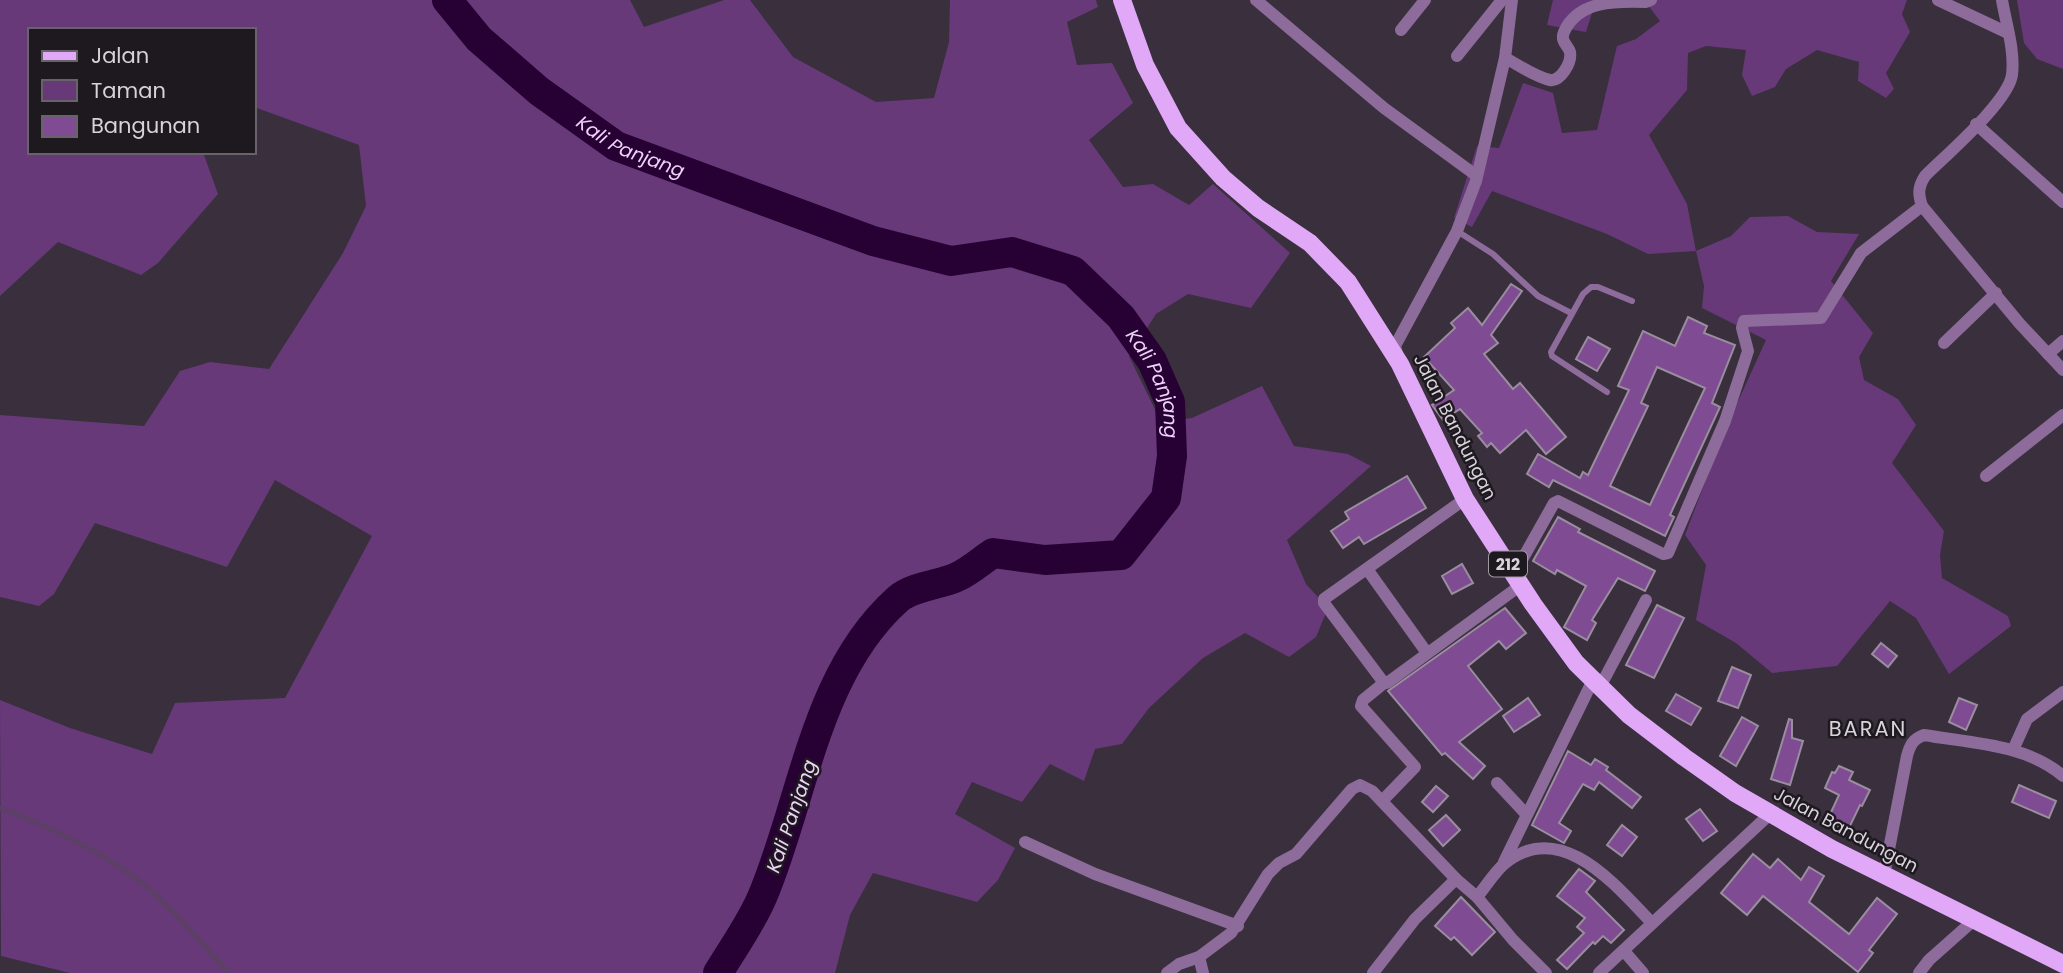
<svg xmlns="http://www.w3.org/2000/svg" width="2063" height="973" font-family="Poppins,sans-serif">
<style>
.green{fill:#673979}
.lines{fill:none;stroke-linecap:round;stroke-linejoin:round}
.stream{stroke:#5c4065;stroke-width:5}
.river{stroke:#270133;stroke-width:30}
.building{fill:#7f4c93;stroke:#998d9e;stroke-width:2;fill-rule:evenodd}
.service{stroke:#8d6b9b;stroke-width:6}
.minor{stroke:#8d6b9b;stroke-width:12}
.primary{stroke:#e0a8f7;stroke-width:18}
.labels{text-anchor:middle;stroke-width:5;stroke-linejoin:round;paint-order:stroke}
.shield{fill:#1d191f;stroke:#a19aa3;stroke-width:2}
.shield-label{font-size:16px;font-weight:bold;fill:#d9d2db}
.street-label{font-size:18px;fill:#d9d2db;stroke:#1d191f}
.water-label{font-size:19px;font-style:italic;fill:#eed2f9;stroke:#1d191f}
.quarter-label{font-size:21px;letter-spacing:2px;fill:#d9d2db;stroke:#1d191f}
</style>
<rect width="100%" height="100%" fill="#392f3d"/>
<g class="green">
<polygon points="0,0 630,0 644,27 724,0 750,0 793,57 876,102 934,98 949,42 950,0 1096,0 1098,7 1067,22 1077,65 1112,63 1133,103 1089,140 1123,187 1153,184 1189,205 1213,184 1290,253 1251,308 1188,294 1156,314 1129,356 1161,422 1192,418 1262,386 1294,446 1348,454 1371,466 1287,540 1306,584 1328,608 1316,637 1289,657 1245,633 1203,658 1149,708 1122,744 1095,749 1084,781 1050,764 1022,802 972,782 955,814 1015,848 998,880 977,902 873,873 850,915 835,973 70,973 1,956 0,700 70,728 152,754 175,703 285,698 372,536 275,480 227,567 95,523 54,594 39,606 0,597 0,415 144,426 180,371 210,362 269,369 343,253 366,206 359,145 254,107 254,30 30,30 30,152 203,152 218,194 158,263 141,275 58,242 0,296"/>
<polygon points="1553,0 1596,0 1586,32 1547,25"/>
<polygon points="1644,0 1907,0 1902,14 1910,32 1886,73 1894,89 1886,98 1858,81 1859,62 1817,50 1786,69 1775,87 1752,96 1742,75 1746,50 1706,46 1688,53 1687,90 1649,135 1687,204 1696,251 1731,236 1750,217 1788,216 1817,232 1859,234 1831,281 1873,333 1859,357 1864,380 1898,399 1916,425 1892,463 1944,531 1940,555 1942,578 2008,616 2011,626 1949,674 1916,618 1890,601 1837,666 1772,673 1736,643 1696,620 1706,565 1685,535 1725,430 1766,340 1702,308 1704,286 1696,251 1648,254 1607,234 1492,191 1472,227 1454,218 1477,146 1499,148 1523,83 1553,93 1562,133 1597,130 1617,46 1636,39 1660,21"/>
<polygon points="2017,0 2063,0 2063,69 2037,59 2024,43"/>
</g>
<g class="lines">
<path class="stream" d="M 0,808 C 49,826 107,854 147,887 C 176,912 203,945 229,973"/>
<path class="river" id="s1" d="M 447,0 L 479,39 L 539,91 L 616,146 L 873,241 L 951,261 L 1012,252 L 1073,271 L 1121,317 L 1152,361 L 1170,402 L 1172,456 L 1166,498 L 1121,555 L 1045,560 L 993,553 C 981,561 970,571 957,577 C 940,585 913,586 898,599 C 815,673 804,797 763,895 C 752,922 733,948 718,973"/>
</g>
<g class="building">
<polygon points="1511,284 1522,291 1491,335 1498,343 1484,354 1513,389 1520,383 1566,437 1546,454 1526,430 1500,453 1491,443 1487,447 1478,436 1482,433 1460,409 1443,420 1432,405 1454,390 1424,357 1455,328 1451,323 1468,308 1482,325"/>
<path d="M 1688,317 L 1707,326 L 1704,333 L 1735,345 L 1712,403 L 1720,407 L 1670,515 L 1674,517 L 1665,536 L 1553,480 L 1549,487 L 1527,474 L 1538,454 L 1580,478 L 1583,472 L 1588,475 L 1629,390 L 1618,386 L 1643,331 L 1675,346 ZM 1657,367 L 1705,388 L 1650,505 L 1610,486 L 1648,406 L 1641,403 Z"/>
<polygon points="1588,337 1610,349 1597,371 1576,359"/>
<polygon points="1407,476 1426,508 1364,544 1359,537 1343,548 1331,531 1349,519 1345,512"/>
<polygon points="1558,517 1580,529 1578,532 1655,571 1645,591 1618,578 1592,620 1596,623 1587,640 1564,627 1586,586 1557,570 1555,574 1533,561"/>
<polygon points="1462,564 1473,583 1452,594 1442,576"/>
<polygon points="1657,605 1684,618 1654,678 1626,665"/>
<polygon points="1505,608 1526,633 1506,649 1499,641 1468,666 1502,709 1459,742 1485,766 1473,779 1445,753 1442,755 1388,691"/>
<polygon points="1881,643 1897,656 1888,667 1872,654"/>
<polygon points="1732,667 1751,675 1738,708 1718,701"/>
<polygon points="1676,694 1701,708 1691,725 1666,711"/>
<polygon points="1528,698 1540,715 1514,732 1503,716"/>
<polygon points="1959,698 1977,705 1966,730 1949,722"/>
<polygon points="1742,717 1758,726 1736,766 1720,756"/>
<polygon points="1789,719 1792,720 1792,738 1803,741 1790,785 1771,779"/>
<polygon points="1568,751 1591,765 1595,759 1608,767 1606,770 1641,797 1632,808 1599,782 1594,790 1583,784 1559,823 1571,831 1564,843 1532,825"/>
<polygon points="1839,766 1853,772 1849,780 1870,790 1862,806 1860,805 1848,830 1827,821 1839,795 1825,788 1832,772 1835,773"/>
<polygon points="2019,785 2056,801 2049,818 2012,802"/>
<polygon points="1436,786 1448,796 1433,812 1422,802"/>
<polygon points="1700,809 1717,831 1703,841 1686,819"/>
<polygon points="1446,815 1460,830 1443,846 1429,830"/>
<polygon points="1622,825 1637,837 1622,856 1607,845"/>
<polygon points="1753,854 1770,868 1778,859 1801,880 1809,867 1824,876 1809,902 1849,934 1877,898 1897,914 1869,950 1873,953 1858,972 1763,896 1747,915 1721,893"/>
<polygon points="1579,869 1595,881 1586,892 1624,930 1611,943 1603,936 1595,944 1593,942 1567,969 1557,960 1584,933 1577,927 1585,918 1557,896"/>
<polygon points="1461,897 1495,932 1472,955 1454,937 1451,940 1435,926"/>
</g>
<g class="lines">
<g class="service">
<polyline points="1457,231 1493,254 1538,296 1571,313"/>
<polyline points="1607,392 1552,356 1551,352 1583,294 1591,287 1598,287 1632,301"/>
</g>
<g class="minor">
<polyline points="1256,0 1384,108 1477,176"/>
<polyline points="1938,0 2008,33"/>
<path d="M 2002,0 C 2006,24 2015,50 2012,75 C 2008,102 1946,155 1925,176 C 1918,187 1918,194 1922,206 L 2020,324 L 2063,370"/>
<polyline points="1401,30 1425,0"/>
<polyline points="1457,56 1502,0"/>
<path d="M 1505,58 C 1519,65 1535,77 1550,80 C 1560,82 1572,63 1570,52 C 1568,45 1560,42 1564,32 C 1578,0 1617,1 1646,2 L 1651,0"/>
<polyline points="1976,124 2063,202"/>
<polyline points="1944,343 1996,293"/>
<polyline points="2048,354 2063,341"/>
<polyline points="1398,357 1395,346 1457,231 1476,181 1505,58 1512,0"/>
<polyline points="1986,476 2063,415"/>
<polyline points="1465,499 1324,599 1324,603 1384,683 1387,683 1521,585"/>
<polyline points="1367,569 1427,653"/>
<polyline points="1514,574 1554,503 1558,501 1663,554 1668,553 1725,421 1748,351 1742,328 1744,321 1821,318 1861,253 1922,206"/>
<polyline points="1600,687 1646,600"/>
<polyline points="2013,750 2027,719 2063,692"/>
<polyline points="1497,783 1526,814"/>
<polyline points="1382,801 1415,767 1361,706 1363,700 1384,683"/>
<polyline points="1025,842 1095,874 1238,926"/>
<polyline points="1504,862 1593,680"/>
<path d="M 1884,875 L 1907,756 C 1910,745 1913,739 1924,735 C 1970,743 2026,744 2063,776"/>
<path d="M 1477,897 C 1486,886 1494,873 1504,864 C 1561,817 1616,886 1652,923"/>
<polyline points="1624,951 1643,973"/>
<polyline points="1199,957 1203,973"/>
<polyline points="1167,973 1179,964 1199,957 1231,933 1268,874 1279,863 1296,854 1352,789 1360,785 1372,791 1456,879 1477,897 1513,940 1546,973"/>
<polyline points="1373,973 1415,919 1456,879"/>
<polyline points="1599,973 1770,814"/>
<polyline points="1919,973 1929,960 1974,920"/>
</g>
<polyline class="primary" points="1122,0 1145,65 1178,128 1223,178 1258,208 1310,243 1348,282 1400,364 1465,499 1533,604 1576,663 1629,715 1684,757 1735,793 1832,849 2063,964"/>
</g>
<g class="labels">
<rect class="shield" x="1489" y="551.5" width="38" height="25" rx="5"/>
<g class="shield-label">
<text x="1508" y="570">212</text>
</g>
<g class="street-label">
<text transform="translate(1455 427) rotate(63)" y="6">Jalan Bandungan</text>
<text transform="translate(1846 830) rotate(28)" y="6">Jalan Bandungan</text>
</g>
<g class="water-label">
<text dy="7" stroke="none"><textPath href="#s1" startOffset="238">Kali Panjang</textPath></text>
<text dy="7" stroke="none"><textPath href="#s1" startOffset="847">Kali Panjang</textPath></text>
<text transform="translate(791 816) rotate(-71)" y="7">Kali Panjang</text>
</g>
<g class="quarter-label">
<text x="1868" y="736">BARAN</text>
</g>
</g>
<rect x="28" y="28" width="228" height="126" fill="#1d191f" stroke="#68636a" stroke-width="2"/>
<rect x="42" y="51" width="35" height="10" fill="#e0a8f7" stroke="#68636a" stroke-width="2"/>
<text x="91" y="63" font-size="21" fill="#d9d2db">Jalan</text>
<rect x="42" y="80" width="35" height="21" fill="#673979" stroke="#68636a" stroke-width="2"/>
<text x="91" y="98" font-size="21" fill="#d9d2db">Taman</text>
<rect x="42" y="116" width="35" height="21" fill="#7f4c93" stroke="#68636a" stroke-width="2"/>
<text x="91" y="133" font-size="21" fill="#d9d2db">Bangunan</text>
</svg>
